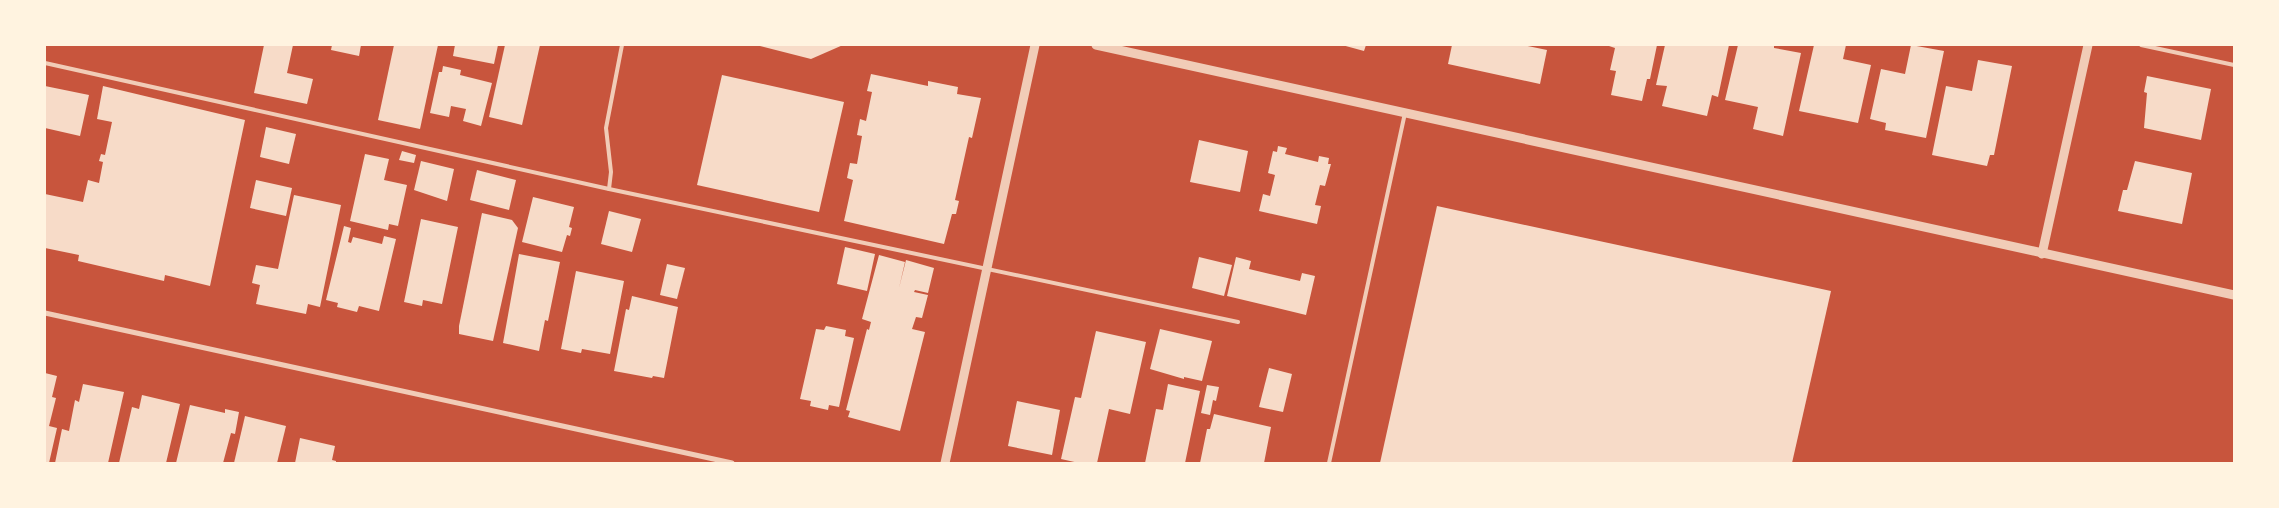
<svg xmlns="http://www.w3.org/2000/svg" width="2279" height="508" font-family="'Fira Sans',sans-serif">
<style>
.building{fill:#f7dbc8}
.lines{fill:none;stroke-linecap:round;stroke-linejoin:round}
.service{stroke:#f1ccb7;stroke-width:4}
.minor{stroke:#f1ccb7;stroke-width:5}
.tertiary{stroke:#f1ccb7;stroke-width:9}
</style>
<rect width="100%" height="100%" fill="#c8553d"/>
<g class="building">
<polygon points="264,45 293,45 287,73 313,79 307,104 254,93"/>
<polygon points="332,45 361,45 359,56 331,50"/>
<polygon points="394,45 438,45 420,129 378,120"/>
<polygon points="455,45 498,45 494,64 453,56"/>
<polygon points="505,45 540,45 522,125 489,117"/>
<polygon points="756,45 843,45 811,59"/>
<polygon points="1342,45 1366,45 1364,51"/>
<polygon points="1452,45 1523,45 1547,50 1540,84 1448,64"/>
<polygon points="1606,45 1657,45 1650,79 1647,79 1642,101 1611,95 1616,71 1610,70 1615,48"/>
<polygon points="1665,45 1729,45 1718,97 1712,95 1707,116 1662,106 1667,86 1656,85"/>
<polygon points="1738,45 1774,45 1774,48 1801,53 1783,136 1753,129 1758,107 1725,100"/>
<polygon points="1814,45 1846,45 1843,59 1871,65 1858,123 1799,111"/>
<polygon points="1911,45 1944,51 1926,138 1885,130 1886,123 1870,119 1881,69 1905,74"/>
<polygon points="1978,60 2012,66 1994,155 1990,155 1987,166 1932,155 1946,86 1972,91"/>
<polygon points="443,66 461,70 460,75 492,83 481,126 463,121 466,109 451,106 449,117 430,113 439,72 442,72"/>
<polygon points="871,74 928,86 928,81 958,87 957,94 981,98 972,138 969,137 955,200 959,201 956,214 952,214 944,244 844,221 853,180 847,178 850,163 857,164 862,136 857,135 860,119 866,121 872,92 867,91"/>
<polygon points="722,75 844,102 819,212 697,185"/>
<polygon points="2147,76 2211,89 2201,140 2144,128 2147,93 2144,92"/>
<polygon points="45,86 89,95 80,136 45,128"/>
<polygon points="103,86 245,120 210,286 165,275 164,281 78,261 79,255 45,248 45,194 83,202 88,180 99,183 103,162 99,161 101,154 105,155 112,122 97,119"/>
<polygon points="266,127 296,134 289,164 260,157"/>
<polygon points="1199,140 1248,151 1240,192 1190,182"/>
<polygon points="1278,146 1287,148 1285,154 1318,162 1319,156 1329,158 1328,164 1331,164 1325,186 1320,185 1315,205 1321,206 1317,224 1259,211 1263,194 1270,196 1275,175 1268,173 1273,151 1277,152"/>
<polygon points="402,151 416,155 414,163 399,160"/>
<polygon points="365,154 389,159 384,180 407,185 398,226 389,224 388,230 350,221"/>
<polygon points="421,161 454,169 447,201 414,190"/>
<polygon points="2135,161 2192,173 2182,224 2118,211 2123,190 2127,190"/>
<polygon points="477,170 516,180 509,210 470,200"/>
<polygon points="256,180 292,188 286,216 250,208"/>
<polygon points="294,195 341,205 320,307 308,304 306,314 256,304 260,285 252,283 256,265 278,269"/>
<polygon points="533,197 574,207 569,227 572,228 570,236 567,235 562,252 522,242"/>
<polygon points="1437,206 1831,291 1792,463 1380,463"/>
<polygon points="609,211 641,219 632,252 601,244"/>
<polygon points="482,213 512,220 518,228 493,341 459,334 459,326"/>
<polygon points="421,219 458,227 442,304 423,300 422,306 404,302"/>
<polygon points="344,226 351,228 348,242 351,243 353,237 382,244 384,236 396,239 379,311 359,306 357,312 337,307 338,303 326,300"/>
<polygon points="845,247 875,254 867,291 837,284"/>
<polygon points="519,254 560,262 548,321 545,320 539,351 503,343"/>
<polygon points="879,255 905,262 899,288 906,260 934,268 928,293 915,290 914,292 928,295 922,318 916,317 912,329 925,332 900,431 848,417 850,411 846,410 867,329 869,330 871,322 862,319"/>
<polygon points="1199,257 1232,265 1224,296 1192,288"/>
<polygon points="1236,257 1251,261 1249,269 1300,281 1302,273 1315,276 1306,315 1227,296"/>
<polygon points="667,264 685,268 677,299 660,295"/>
<polygon points="576,271 624,281 610,354 582,349 581,353 561,349"/>
<polygon points="632,296 678,307 664,378 653,376 652,378 614,371 626,309 629,310"/>
<polygon points="826,326 846,330 845,336 854,338 839,407 829,405 828,410 810,406 811,401 800,399 816,329 824,330"/>
<polygon points="1160,329 1212,341 1202,381 1184,377 1184,379 1150,369"/>
<polygon points="1096,331 1146,342 1130,414 1109,409 1097,463 1079,463 1061,459 1075,397 1081,398"/>
<polygon points="1269,368 1292,374 1283,412 1259,407"/>
<polygon points="45,373 57,376 52,397 56,398 49,426 57,428 49,463 45,463"/>
<polygon points="83,384 124,392 108,463 55,463 62,429 69,431 75,400 79,402"/>
<polygon points="1168,384 1200,391 1185,463 1145,463 1156,409 1163,410"/>
<polygon points="1207,385 1219,387 1216,401 1213,400 1210,415 1201,413"/>
<polygon points="142,395 180,404 166,463 119,463 132,407 139,409"/>
<polygon points="1017,401 1060,410 1052,455 1008,446"/>
<polygon points="190,405 225,413 225,409 239,412 235,434 231,433 223,463 176,463"/>
<polygon points="1214,414 1271,427 1264,463 1200,463 1207,429 1210,429"/>
<polygon points="245,416 286,426 277,463 234,463"/>
<polygon points="300,438 335,446 332,460 336,461 336,463 295,463"/>
</g>
<g class="lines">
<g class="service">
<polyline points="2141,45 2234,65"/>
<polyline points="45,63 609,189 1238,322"/>
<polyline points="609,189 611,172 606,128 622,45"/>
<polyline points="1329,463 1405,113"/>
</g>
<polyline class="minor" points="45,313 732,463"/>
<g class="tertiary">
<polyline points="1096,45 2234,295"/>
<polyline points="2042,254 2088,45"/>
<polyline points="945,463 1035,45"/>
</g>
</g>
<rect width="2279" height="508" fill="none" stroke="#fff3e0" stroke-width="92"/>
</svg>
